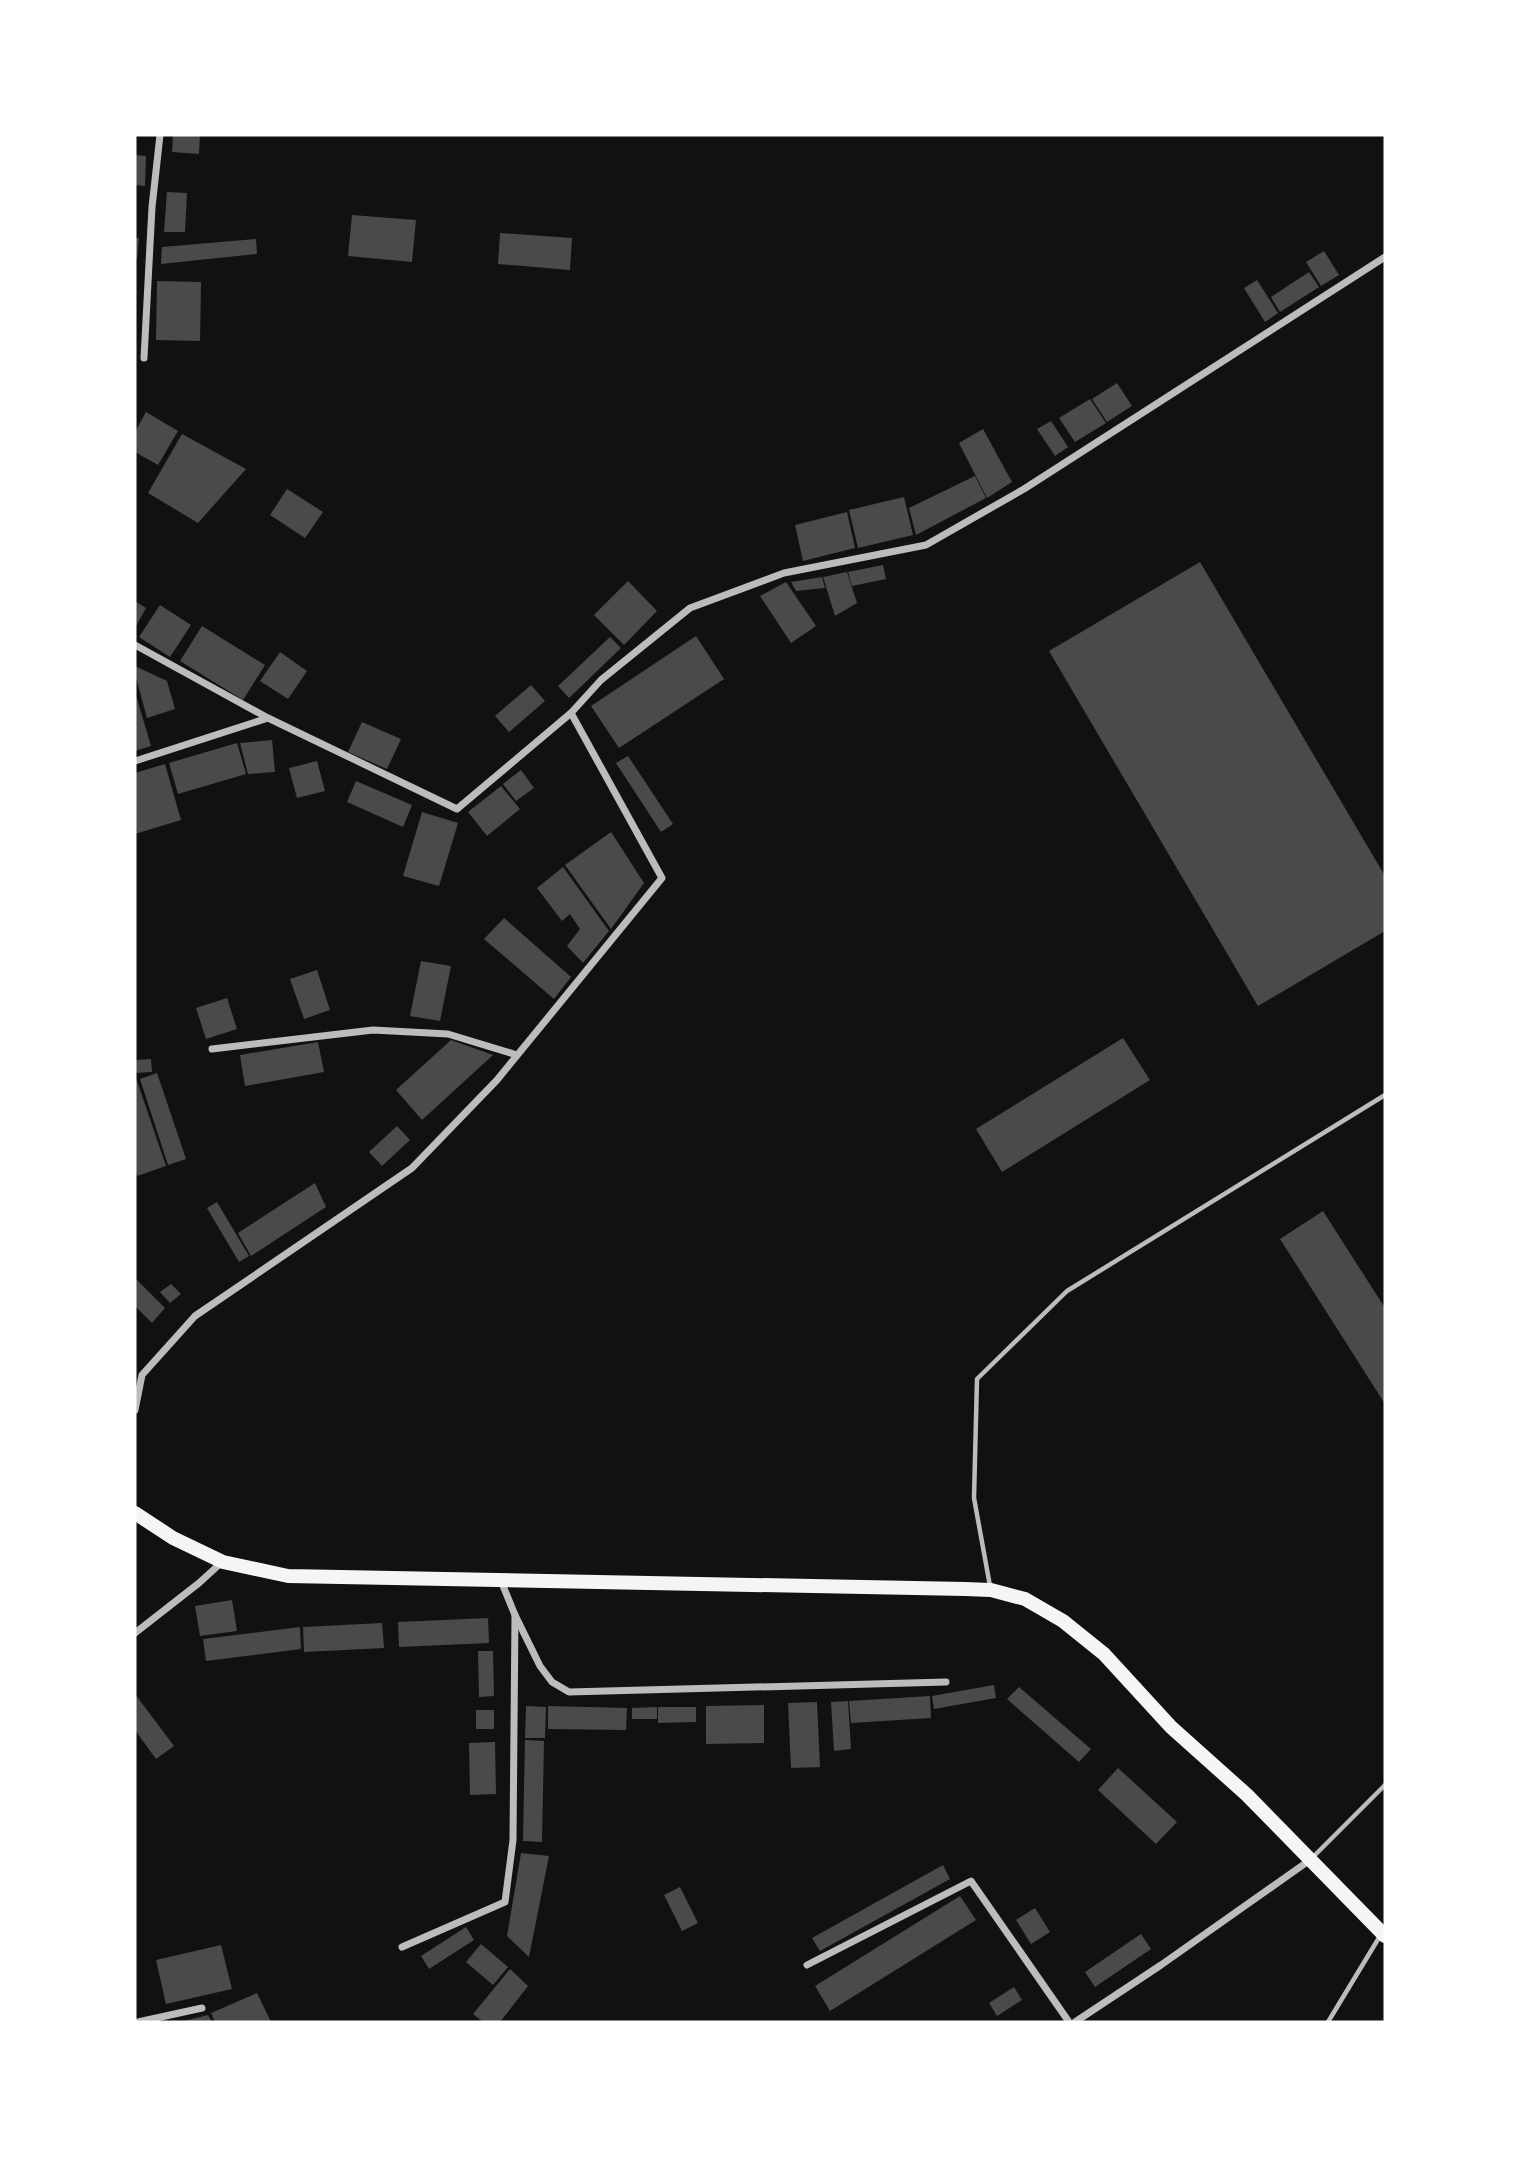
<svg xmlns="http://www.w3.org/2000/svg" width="1520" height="2157" font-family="'Nunito Sans',sans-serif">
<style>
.building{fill:#4a4a4a}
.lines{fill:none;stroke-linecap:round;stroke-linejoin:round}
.service{stroke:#bcbcbc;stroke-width:4.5}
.minor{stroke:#bcbcbc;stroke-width:7}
.secondary{stroke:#f5f5f5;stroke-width:14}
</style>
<rect width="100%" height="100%" fill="#111"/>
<g class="building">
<polygon points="173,135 200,135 199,154 172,152"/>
<polygon points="135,155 146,156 145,186 135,185"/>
<polygon points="167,192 187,193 185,232 164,232"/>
<polygon points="352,215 416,220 412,262 348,256"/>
<polygon points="500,233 572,238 570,270 498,264"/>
<polygon points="135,238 139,238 137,259 135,259"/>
<polygon points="256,239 257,254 161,264 162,247"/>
<polygon points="1324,251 1339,275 1321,286 1306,262"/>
<polygon points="1309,272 1319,287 1280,312 1271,297"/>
<polygon points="1257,280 1278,313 1265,322 1244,288"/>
<polygon points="157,281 201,282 200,341 156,340"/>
<polygon points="1117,383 1132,406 1107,422 1092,399"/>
<polygon points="1090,399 1106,423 1075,442 1059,418"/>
<polygon points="146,412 178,431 158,465 135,452 135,432"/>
<polygon points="1051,421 1068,447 1055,456 1037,429"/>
<polygon points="983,429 1012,482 987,498 959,443"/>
<polygon points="182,434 246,469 198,523 148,493"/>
<polygon points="975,476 986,498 916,535 909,508"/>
<polygon points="287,489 323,512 305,538 270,515"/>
<polygon points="904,497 913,535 858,548 849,510"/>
<polygon points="847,512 855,548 803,561 795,525"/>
<polygon points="1200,562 1385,876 1385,931 1258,1006 1049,651"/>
<polygon points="883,565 886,579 852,586 848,572"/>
<polygon points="847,572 857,603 835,616 823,577"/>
<polygon points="822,577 825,588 796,591 791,582"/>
<polygon points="628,581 657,611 624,645 594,615"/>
<polygon points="786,582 816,626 791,643 760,596"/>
<polygon points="135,601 146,608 135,628"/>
<polygon points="160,605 191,625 170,657 139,637"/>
<polygon points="202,626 265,665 243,700 180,661"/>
<polygon points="696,636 724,679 619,748 591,706"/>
<polygon points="610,637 621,648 569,698 558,686"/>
<polygon points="280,652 307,671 288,699 260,681"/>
<polygon points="135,666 167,681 175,709 147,718 135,674"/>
<polygon points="531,685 545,701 509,732 495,716"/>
<polygon points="135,692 151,746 135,751"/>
<polygon points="362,722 401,739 387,769 348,752"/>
<polygon points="272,740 275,772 248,774 240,743"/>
<polygon points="237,743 246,774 178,794 169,763"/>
<polygon points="628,756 673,824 661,832 616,763"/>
<polygon points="317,761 325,791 297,798 289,768"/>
<polygon points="165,764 181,820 135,834 135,773"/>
<polygon points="521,770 534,788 516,801 503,784"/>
<polygon points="356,781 412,805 403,827 347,802"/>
<polygon points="501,786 520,809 487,836 468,812"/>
<polygon points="422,812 458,823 439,886 403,876"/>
<polygon points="611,832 644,883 611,929 565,865"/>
<polygon points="563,867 609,931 583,963 567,946 580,929 570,914 562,921 537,888"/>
<polygon points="504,918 571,977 554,999 484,939"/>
<polygon points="421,961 451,966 440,1021 410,1016"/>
<polygon points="317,970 330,1010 304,1019 290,979"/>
<polygon points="227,998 237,1029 206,1039 196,1008"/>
<polygon points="1123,1038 1150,1080 1002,1172 976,1129"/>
<polygon points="451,1040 493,1055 422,1120 396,1090"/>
<polygon points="318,1042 324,1072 245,1086 240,1055"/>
<polygon points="151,1059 152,1072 135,1073 135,1060"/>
<polygon points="157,1073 186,1159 168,1165 140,1079"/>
<polygon points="135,1075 166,1166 137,1176 135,1168"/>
<polygon points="397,1126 410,1140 382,1166 369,1152"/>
<polygon points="315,1183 326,1207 251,1256 238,1233"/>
<polygon points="217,1202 249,1256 239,1262 207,1208"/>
<polygon points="1323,1211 1385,1308 1385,1404 1280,1239"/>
<polygon points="135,1278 165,1308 152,1323 135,1306"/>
<polygon points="171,1284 181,1294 170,1303 160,1292"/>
<polygon points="232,1600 237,1631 200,1636 195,1606"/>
<polygon points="488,1618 489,1643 399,1647 398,1622"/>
<polygon points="382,1623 384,1648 304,1652 303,1627"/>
<polygon points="300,1627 301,1649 206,1661 203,1639"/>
<polygon points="478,1651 493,1651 494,1696 479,1697"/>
<polygon points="994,1685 996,1698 934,1709 932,1696"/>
<polygon points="1019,1687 1091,1749 1079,1762 1007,1699"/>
<polygon points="135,1694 174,1746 156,1759 135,1730"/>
<polygon points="930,1696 931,1718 851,1723 849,1701"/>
<polygon points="848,1701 851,1749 834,1751 831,1702"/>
<polygon points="817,1702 820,1767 791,1768 788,1703"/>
<polygon points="764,1705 764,1743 706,1744 706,1706"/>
<polygon points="526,1706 546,1707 545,1738 525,1738"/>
<polygon points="548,1706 627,1708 626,1730 548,1729"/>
<polygon points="657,1707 657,1719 632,1719 632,1708"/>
<polygon points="658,1707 696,1707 696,1722 658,1723"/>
<rect x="476" y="1710" width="18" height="19"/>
<polygon points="525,1740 544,1741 542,1842 523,1841"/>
<polygon points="495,1742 496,1794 470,1795 469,1743"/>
<polygon points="1118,1768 1177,1822 1156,1844 1098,1790"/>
<polygon points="521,1853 549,1856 529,1957 507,1936"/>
<polygon points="943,1865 950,1879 820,1951 812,1938"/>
<polygon points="680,1887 698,1923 682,1931 664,1895"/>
<polygon points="960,1896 976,1920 830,2011 815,1986"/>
<polygon points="1035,1908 1050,1932 1031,1944 1016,1920"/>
<polygon points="466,1927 474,1940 429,1969 421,1956"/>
<polygon points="1141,1934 1151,1949 1095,1987 1085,1972"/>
<polygon points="481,1944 508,1967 493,1985 466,1962"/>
<polygon points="221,1945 232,1989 166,2004 156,1960"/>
<polygon points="510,1969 528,1986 500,2022 483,2022 473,2014"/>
<polygon points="1014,1987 1022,2000 997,2016 989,2003"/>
<polygon points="257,1993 271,2022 215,2022 211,2013"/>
<polygon points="208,2015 212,2022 184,2022 184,2021"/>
</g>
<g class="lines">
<g class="service">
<polyline points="990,1586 974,1498 977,1379 1067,1291 1385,1095"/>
<polyline points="1312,1858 1385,1785"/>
<polyline points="1328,2022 1380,1936"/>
</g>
<g class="minor">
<polyline points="144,358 152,207 160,135"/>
<polyline points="135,645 268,718 457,809 571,713 601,680 690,608 784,573 926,545 1024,489 1385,257"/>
<polyline points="135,761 268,718"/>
<polyline points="212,1049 373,1030 448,1034 517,1055"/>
<polyline points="135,1410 142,1375 195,1316 412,1168 497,1080 662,878 571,713"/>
<polyline points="515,1615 540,1666 552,1682 569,1692 946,1682"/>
<polyline points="135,1633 199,1583 222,1562"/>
<polyline points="402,1947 505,1902 513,1840 515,1615 501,1581"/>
<polyline points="807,1965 971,1881 1069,2022"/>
<polyline points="138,2022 202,2008"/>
<polyline points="1075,2022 1161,1965 1310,1860"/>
</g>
<polyline class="secondary" points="135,1513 173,1538 223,1562 288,1576 965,1589 991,1590 1025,1599 1063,1621 1104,1654 1171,1727 1247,1795 1385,1936"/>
</g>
<rect width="1520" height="2157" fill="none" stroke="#ffffff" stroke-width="273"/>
</svg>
